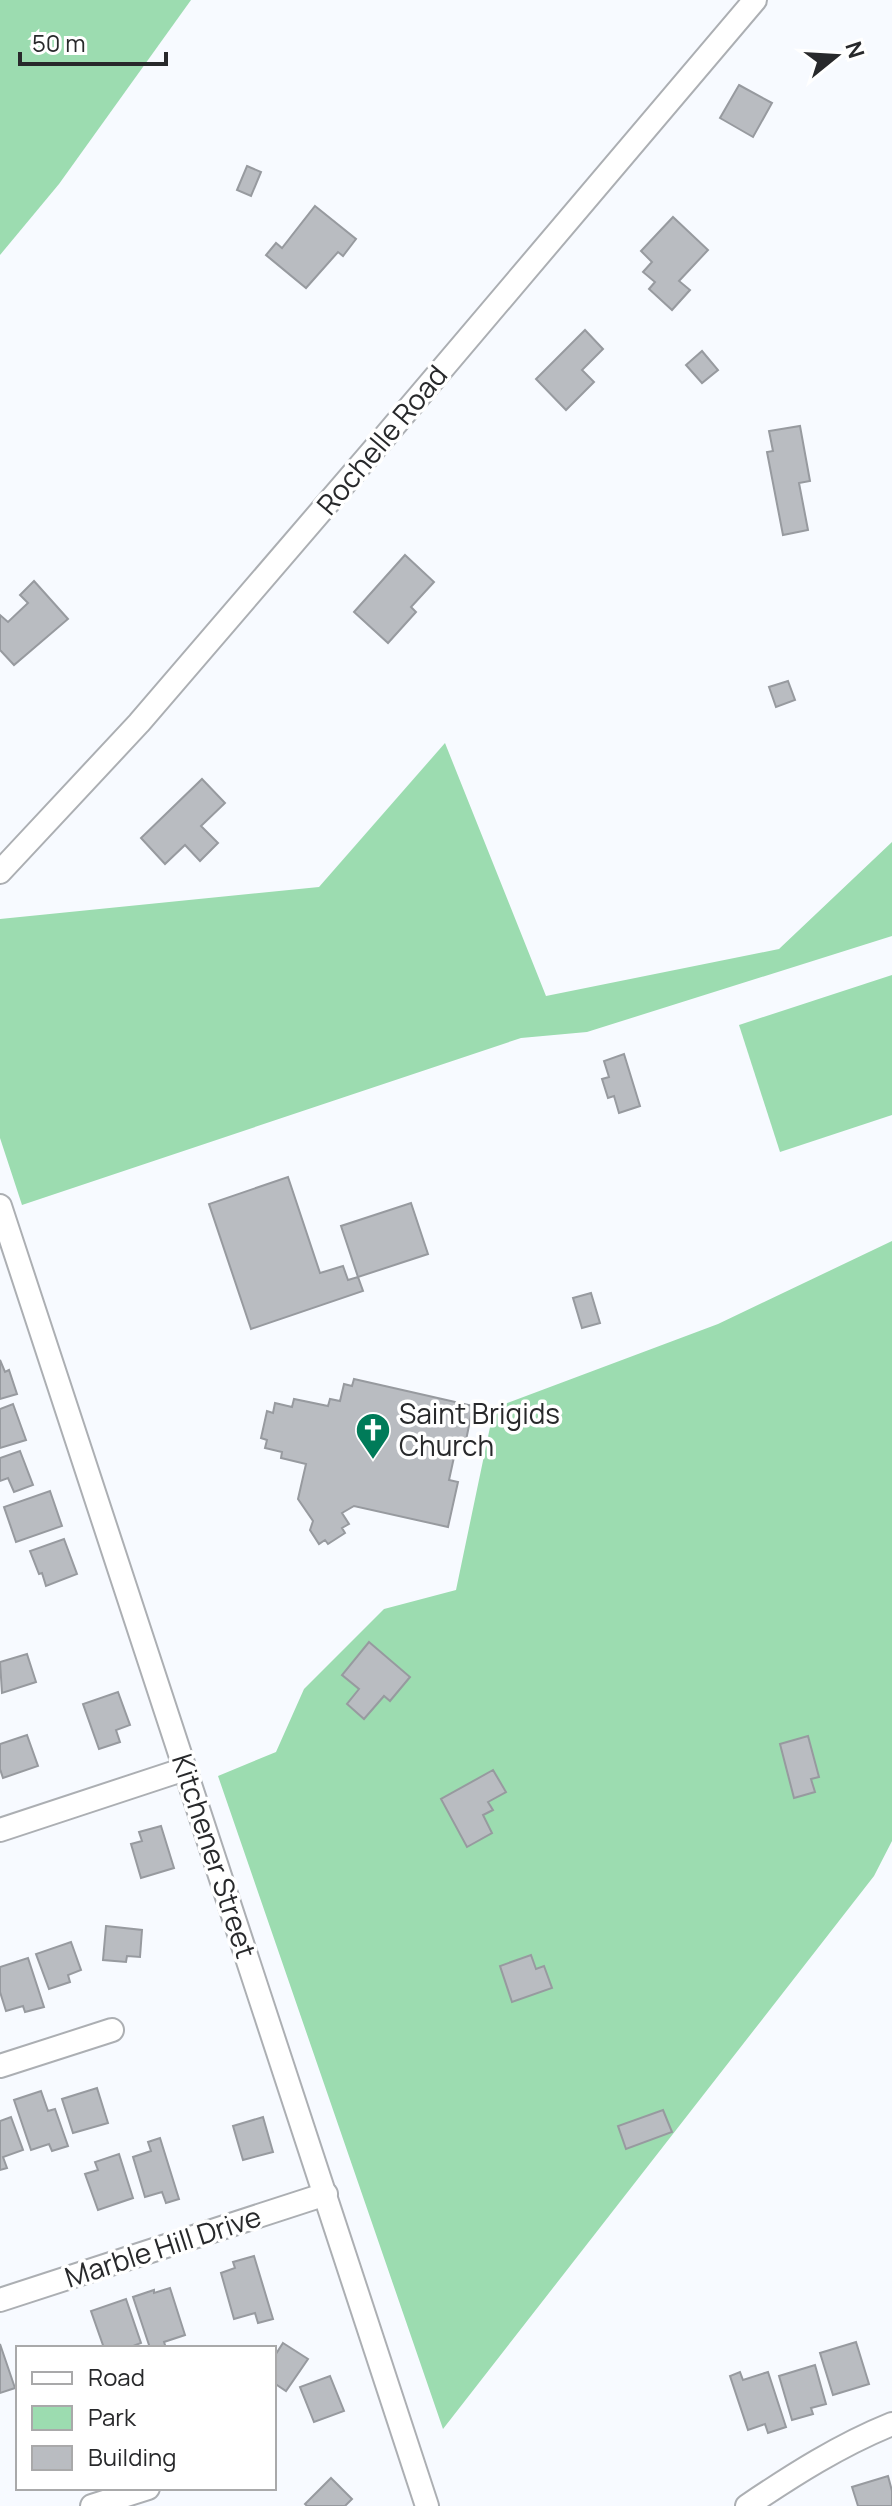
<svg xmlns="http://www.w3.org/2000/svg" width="892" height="2506" font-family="Manrope,sans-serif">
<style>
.green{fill:#9cdcb0;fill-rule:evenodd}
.building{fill:#b9bcc1;stroke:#979a9f;stroke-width:2}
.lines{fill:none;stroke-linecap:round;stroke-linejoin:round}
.street-casing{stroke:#acafb3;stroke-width:26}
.street{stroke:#fff;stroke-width:22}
.labels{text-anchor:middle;stroke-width:7;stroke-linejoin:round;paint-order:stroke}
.street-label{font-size:28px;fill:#28292b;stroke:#fff}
.poi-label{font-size:28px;fill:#28292b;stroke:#fff;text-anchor:start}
</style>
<rect width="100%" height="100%" fill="#f7faff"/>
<g class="green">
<polygon points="0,0 191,0 59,184 0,255"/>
<polygon points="445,743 546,996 779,949 892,842 892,936 587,1032 521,1038 22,1205 0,1138 0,919 319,887"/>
<polygon points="892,975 892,1115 780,1152 739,1025"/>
<path d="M 892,1241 L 892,1841 L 874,1876 L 443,2429 L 218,1776 L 276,1752 L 304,1689 L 384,1609 L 456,1590 L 494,1408 L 718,1324 ZM 808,1737 L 819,1776 L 811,1779 L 814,1792 L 794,1797 L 780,1744 ZM 493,1770 L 506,1792 L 488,1802 L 493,1810 L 483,1815 L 467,1846 L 441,1799 ZM 531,1955 L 536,1969 L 544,1966 L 552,1988 L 512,2002 L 500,1966 ZM 663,2110 L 671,2132 L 626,2149 L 618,2126 Z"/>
</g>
<g class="building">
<polygon points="739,85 772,103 753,137 720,118"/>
<polygon points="247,166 261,172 251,196 237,190"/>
<polygon points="315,206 356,239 343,256 338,252 306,288 266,255 276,243 282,248"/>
<polygon points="673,217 708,250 679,281 690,290 672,310 649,289 655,282 643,272 652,262 641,251"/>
<polygon points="585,330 603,349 582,370 594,382 566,410 536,379"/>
<polygon points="702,351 718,370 702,383 686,365"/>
<polygon points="800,426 810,481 799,483 808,530 783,535 767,452 773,451 769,431"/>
<polygon points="405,555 434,582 411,607 416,612 388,643 354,612"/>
<polygon points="34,581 68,619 14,665 0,650 0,615 8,622 28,603 20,595"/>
<polygon points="788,681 795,700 776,707 769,687"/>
<polygon points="202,779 225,803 201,826 218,843 200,861 185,845 165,864 141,838"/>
<polygon points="624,1054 640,1106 619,1113 614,1096 608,1098 602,1079 609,1077 604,1061"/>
<polygon points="288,1177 320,1273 343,1266 348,1280 358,1277 363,1291 251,1329 209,1204"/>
<polygon points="411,1203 428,1254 358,1277 341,1226"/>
<polygon points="591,1293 600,1323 582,1328 573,1298"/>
<polygon points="0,1360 5,1372 9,1370 17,1394 0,1399"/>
<polygon points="354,1379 473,1406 464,1450 456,1448 449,1480 458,1482 448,1527 354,1506 342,1513 349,1524 342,1528 345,1533 328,1544 325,1540 319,1544 310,1530 313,1521 298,1499 306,1464 281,1458 282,1452 265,1448 267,1440 261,1438 267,1411 273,1413 275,1403 292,1407 294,1399 328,1406 330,1399 340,1401 344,1384 352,1386"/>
<polygon points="13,1404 26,1440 0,1448 0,1409"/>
<polygon points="20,1451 33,1485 14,1492 8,1478 0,1481 0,1458"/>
<polygon points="50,1491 62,1526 16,1542 4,1507"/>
<polygon points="64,1539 77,1574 46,1586 42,1573 39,1574 30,1551"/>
<polygon points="369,1642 410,1677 390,1701 384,1696 364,1719 347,1704 359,1689 342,1675"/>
<polygon points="27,1654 36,1682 2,1693 0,1662"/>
<polygon points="118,1692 130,1725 116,1730 120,1742 99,1749 83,1704"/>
<polygon points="27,1735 38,1766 3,1778 0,1769 0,1744"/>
<polygon points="808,1736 819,1777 811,1779 815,1792 794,1798 780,1744"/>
<polygon points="493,1770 506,1792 488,1802 493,1810 483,1815 492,1833 467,1847 441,1799"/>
<polygon points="161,1826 174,1868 141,1878 131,1844 142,1841 139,1832"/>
<polygon points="106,1926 142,1930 140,1957 127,1956 126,1962 103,1960"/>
<polygon points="71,1942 81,1970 68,1975 70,1982 49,1989 36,1954"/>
<polygon points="531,1955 536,1969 544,1966 552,1988 512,2002 500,1966"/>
<polygon points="28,1958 44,2007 25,2012 23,2006 6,2011 0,1992 0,1967"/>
<polygon points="97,2088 108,2123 73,2133 62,2099"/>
<polygon points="41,2091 48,2111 55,2109 68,2146 52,2151 49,2144 31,2150 14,2100"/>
<polygon points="663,2110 672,2132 626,2149 618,2126"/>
<polygon points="11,2117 23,2150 3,2157 7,2168 0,2170 0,2121"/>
<polygon points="263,2117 273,2152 243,2160 233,2126"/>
<polygon points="160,2138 179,2199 166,2203 162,2192 145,2197 133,2157 151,2151 148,2142"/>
<polygon points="119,2154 133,2198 98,2210 85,2174 98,2170 95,2162"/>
<polygon points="254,2256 273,2319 258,2323 255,2313 234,2319 221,2273 235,2268 233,2262"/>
<polygon points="170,2288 185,2335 164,2342 166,2348 150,2348 133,2297 154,2290 154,2293"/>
<polygon points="126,2299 141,2343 128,2348 104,2348 91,2311"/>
<polygon points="856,2342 869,2384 833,2395 820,2353"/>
<polygon points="283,2343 308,2359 286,2391 274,2383 274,2357"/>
<polygon points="0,2344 15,2388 0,2393"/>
<polygon points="815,2365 826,2404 811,2408 813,2414 792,2420 779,2376"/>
<polygon points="740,2372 743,2380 768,2372 786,2427 768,2433 765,2424 748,2430 730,2376"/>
<polygon points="330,2376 344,2411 314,2422 300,2387"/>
<polygon points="888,2476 892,2491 892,2506 858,2506 852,2487"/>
<polygon points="331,2478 352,2499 345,2506 307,2506 305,2504"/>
</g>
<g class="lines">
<defs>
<g id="street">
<polyline points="0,872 139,723 382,440 755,0"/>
<polyline points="0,1206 427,2506"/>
<polyline points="0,1830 185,1769"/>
<polyline points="0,2066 112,2030"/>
<polyline points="0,2300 326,2194"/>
<polyline points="92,2506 148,2488"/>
<path d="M 747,2506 C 793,2475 840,2445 892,2424"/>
</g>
</defs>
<use href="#street" class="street-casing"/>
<use href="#street" class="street"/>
</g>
<defs>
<symbol id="church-pin" viewBox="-11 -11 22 30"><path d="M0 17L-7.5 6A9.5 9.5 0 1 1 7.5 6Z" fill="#007b59" stroke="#fff"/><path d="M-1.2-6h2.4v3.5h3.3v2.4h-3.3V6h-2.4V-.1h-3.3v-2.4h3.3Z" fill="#fff"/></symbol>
</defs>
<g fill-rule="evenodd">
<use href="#church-pin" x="353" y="1410" width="40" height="54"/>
</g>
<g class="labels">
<g class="street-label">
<text transform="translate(382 440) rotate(-50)" y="10">Rochelle Road</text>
<text transform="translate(214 1856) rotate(72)" y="10">Kitchener Street</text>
<text transform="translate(163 2247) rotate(-18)" y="10">Marble Hill Drive</text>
</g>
<g class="poi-label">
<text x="399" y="1424">Saint Brigids<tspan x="399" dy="32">Church</tspan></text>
</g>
</g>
<rect x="16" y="2346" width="260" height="144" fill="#ffffff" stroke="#a9a9aa" stroke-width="2"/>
<rect x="32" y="2372" width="40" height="12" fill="#ffffff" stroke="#a9a9aa" stroke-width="2"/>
<text x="88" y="2386" font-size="24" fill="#28292b">Road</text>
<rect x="32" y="2406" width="40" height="24" fill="#9cdcb0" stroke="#a9a9aa" stroke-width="2"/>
<text x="88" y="2426" font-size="24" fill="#28292b">Park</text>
<rect x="32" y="2446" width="40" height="24" fill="#b9bcc1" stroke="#a9a9aa" stroke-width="2"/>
<text x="88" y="2466" font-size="24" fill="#28292b">Building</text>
<g transform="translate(836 56) rotate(72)" stroke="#ffffff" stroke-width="6" paint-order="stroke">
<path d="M0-6L14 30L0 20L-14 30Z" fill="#28292b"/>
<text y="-12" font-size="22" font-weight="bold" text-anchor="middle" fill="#28292b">N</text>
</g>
<path d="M20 52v12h146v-12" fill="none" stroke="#28292b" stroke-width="4"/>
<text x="32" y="52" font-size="24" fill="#28292b" stroke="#ffffff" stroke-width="6" paint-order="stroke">50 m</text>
</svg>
